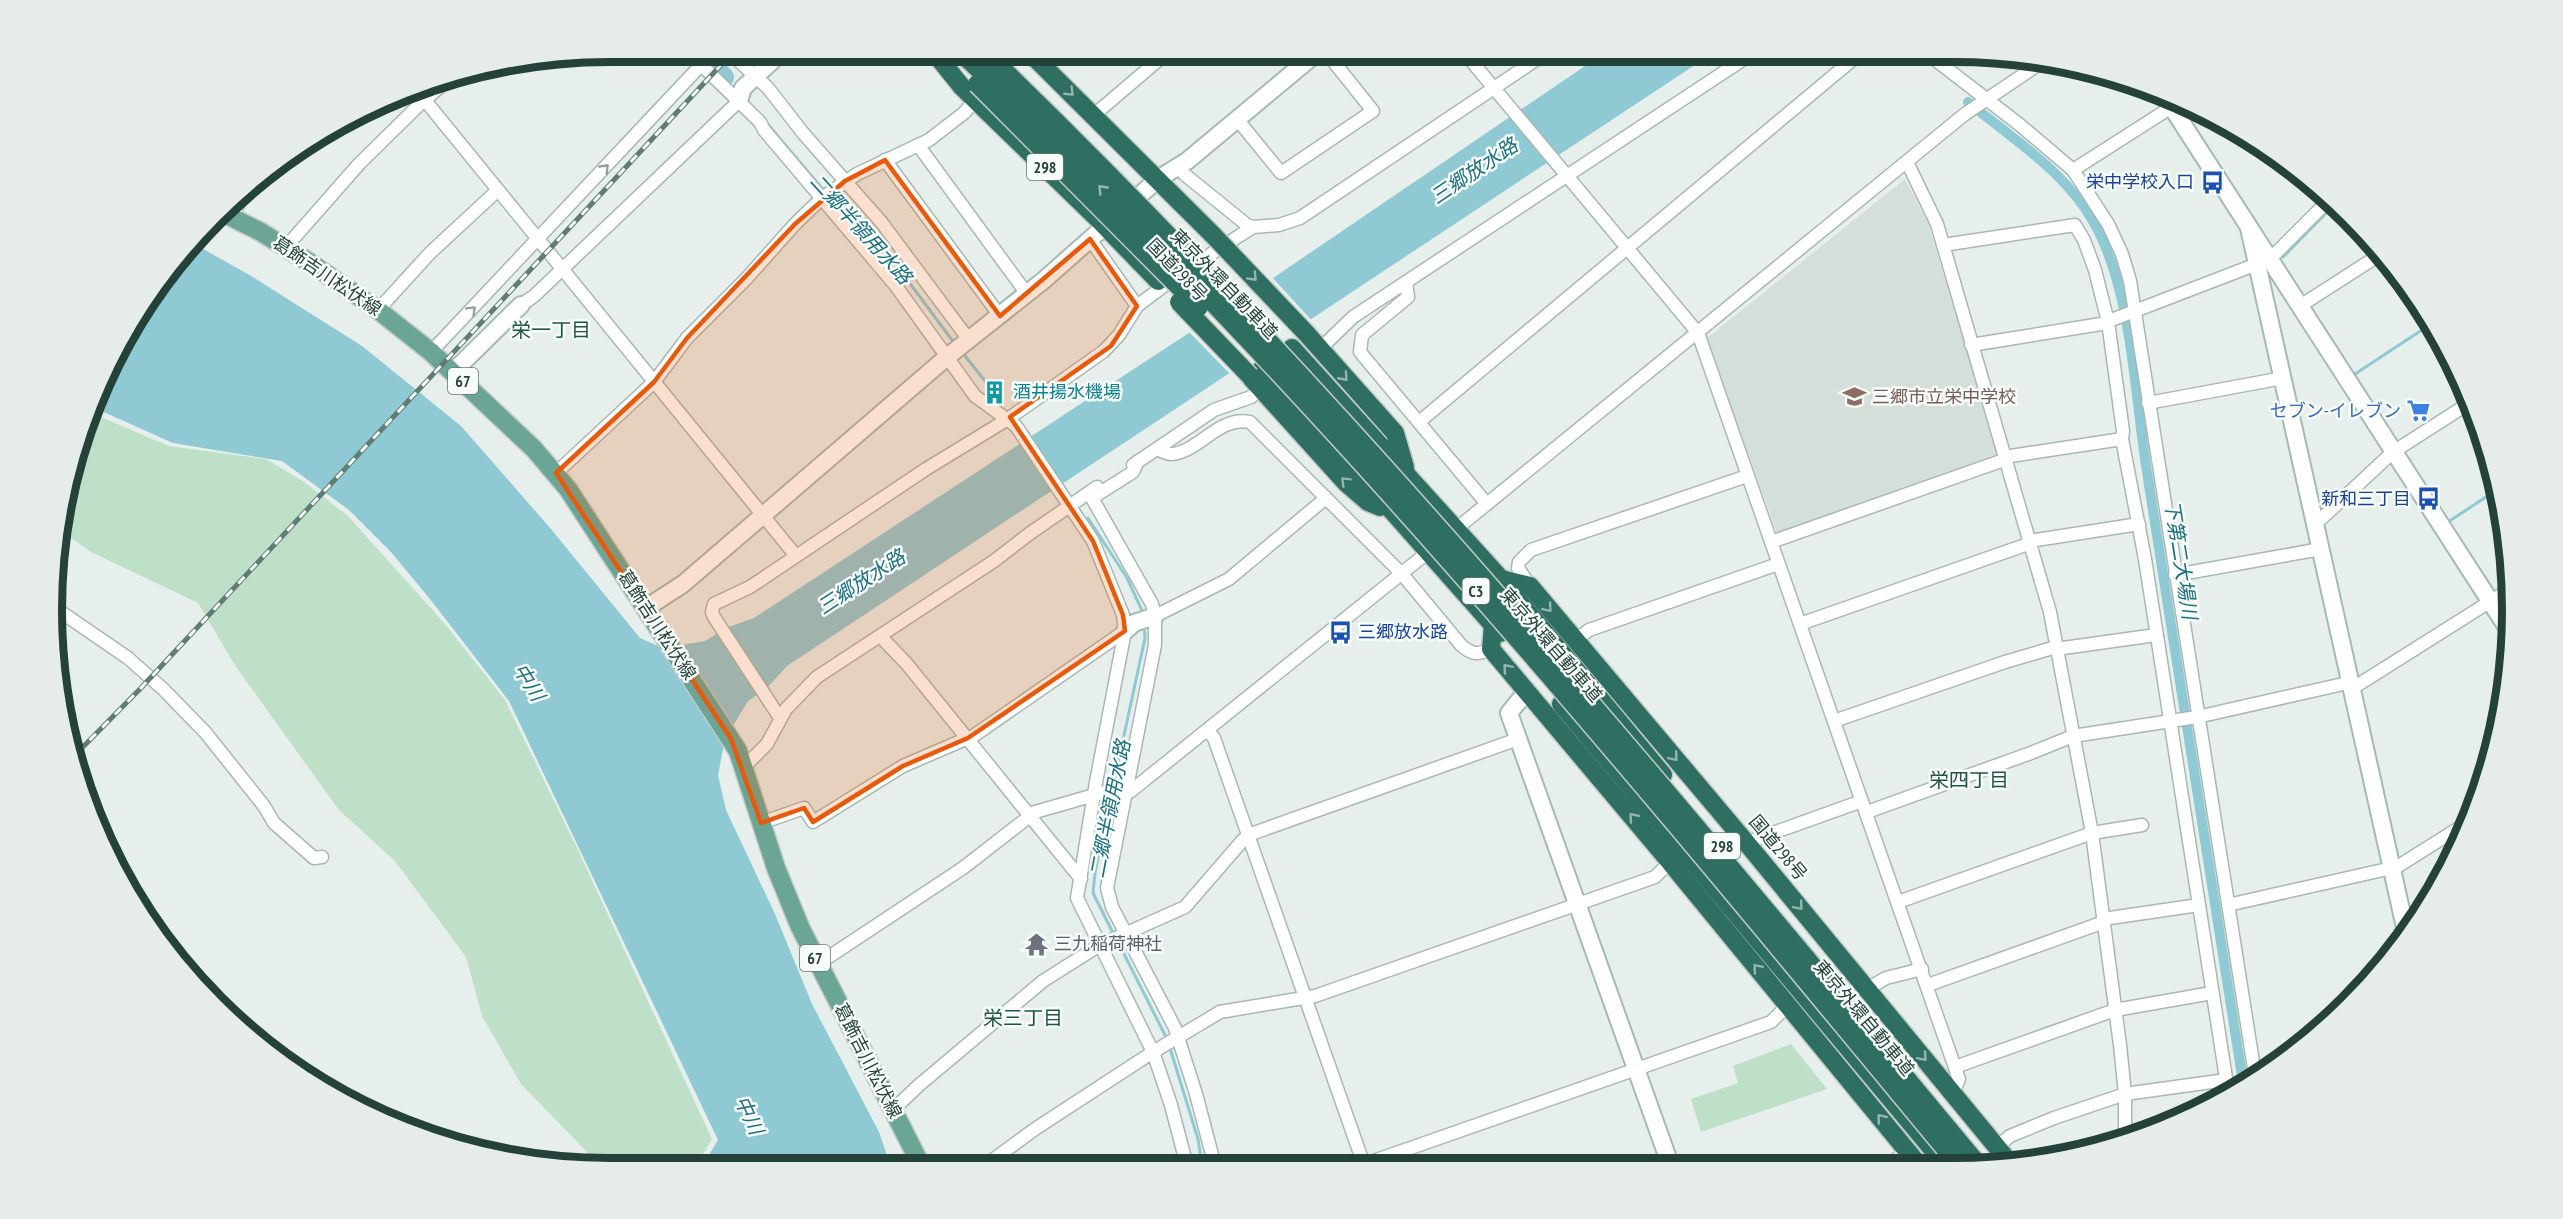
<svg xmlns="http://www.w3.org/2000/svg" width="2563" height="1219" font-family="'PT Sans Narrow','Noto Sans JP',sans-serif">
<style>
.built{fill:#d4dfda}
.green{fill:#bfe0c8}
.water{fill:#8ec9d4}
.pier{fill:#e6efeb}
.lines{fill:none;stroke-linecap:round;stroke-linejoin:round}
.stream{stroke:#8ec9d4;stroke-width:3}
.canal{stroke:#8ec9d4;stroke-width:10}
.river{stroke:#8ec9d4;stroke-width:20}
.street-casing{stroke:#a8b8b2;stroke-width:15}
.secondary-casing{stroke:#a4bbb3;stroke-width:20}
.primary-casing{stroke:#c2cac8;stroke-width:21}
.highway-casing{stroke:#c2cac8;stroke-width:21}
.street{stroke:#fff;stroke-width:12}
.secondary{stroke:#fff;stroke-width:16}
.primary{stroke:#6aa596;stroke-width:18}
.highway{stroke:#2f6f62;stroke-width:18}
.rail-casing{stroke:#5f7d75;stroke-width:5}
.rail{stroke:#f7fbf9;stroke-width:3;stroke-dasharray:9;stroke-linecap:butt}
.highway-bridge-casing{stroke:#c2cac8;stroke-width:21;stroke-linecap:butt}
.highway-bridge{stroke:#2f6f62;stroke-width:18}
.oneway{stroke:#93b5ae}
.oneway2{stroke:#92a09c}
.marked{fill:#e8590c;fill-opacity:0.2;stroke:#e8590c;stroke-width:4.5;stroke-linejoin:round}
.labels{text-anchor:middle;stroke-width:5;stroke-linejoin:round;paint-order:stroke}
.shield{fill:#f7fbf9;stroke:#637a73;stroke-width:1.5}
.shield-label{font-size:16px;font-weight:bold;fill:#24423a}
.transit-label{font-size:18px;fill:#164399;stroke:#f7fbf9;text-anchor:end}
.street-label{font-size:18px;fill:#24423a;stroke:#f7fbf9}
.culture-label{font-size:18px;fill:#0d838f;stroke:#f7fbf9;text-anchor:start}
.education-label{font-size:18px;fill:#785e54;stroke:#f7fbf9;text-anchor:start}
.shop-label{font-size:18px;fill:#366cbe;stroke:#f7fbf9;text-anchor:end}
.worship-label{font-size:18px;fill:#5b616d;stroke:#f7fbf9;text-anchor:start}
.water-label{font-size:20px;font-style:italic;fill:#1c6f80;stroke:#f7fbf9}
.neighbourhood-label{font-size:20px;fill:#1f5548;stroke:#f7fbf9}
.rim{fill:none;stroke:#24423a;stroke-width:8}
</style>
<rect width="100%" height="100%" fill="#e6efeb"/>
<polygon class="built" points="1905,179 1928,223 1998,455 1777,533 1707,338"/>
<g class="green">
<polygon points="89,412 169,446 266,459 303,481 348,516 445,624 505,700 577,848 712,1139 695,1168 595,1167 586,1151 521,1084 482,1016 466,957 395,861 339,810 236,667 198,603 91,552 61,531 62,500"/>
<polygon points="1791,1044 1827,1089 1701,1132 1691,1099 1738,1083 1733,1066"/>
</g>
<polygon class="water" points="1607,51 1716,51 787,666 767,688 748,701 725,739 718,775 726,810 775,914 812,1004 879,1132 891,1167 701,1168 718,1140 509,701 430,599 391,552 349,510 282,461 173,443 90,406 93,396 145,300 196,245 253,277 362,346 461,426 551,529 640,638 656,645 682,645 705,641 726,628 754,618 1279,274"/>
<polygon class="pier" points="1271,276 1314,323 1232,376 1188,331"/>
<g class="lines">
<g class="stream">
<polyline points="765,121 825,192"/>
<polyline points="829,197 843,213 885,250 955,344"/>
<polyline points="2283,257 2335,204"/>
<polyline points="961,351 989,386"/>
<polyline points="2352,376 2431,324"/>
<polyline points="1088,518 1127,578 1144,615"/>
<polyline points="2448,522 2498,489"/>
<polyline points="1112,791 1145,638 1144,624"/>
<polyline points="1110,798 1095,873 1093,893 1114,935"/>
<polyline points="1117,940 1167,1039"/>
<polyline points="1169,1045 1198,1139 1202,1166"/>
</g>
<path class="canal" d="M 1968,102 C 2011,138 2065,171 2093,221 C 2133,291 2134,393 2147,472 C 2180,675 2210,879 2243,1082"/>
<polyline class="river" points="698,51 724,77"/>
<defs>
<g id="street">
<polyline points="687,51 760,122 764,130 896,286 975,396 1016,426 1093,541 1123,615 1125,631 1096,782 1077,898 1153,1052 1171,1105 1187,1166"/>
<polyline points="728,51 768,88 803,133 882,223 969,340"/>
<polyline points="1463,51 1698,333 1959,1079 1957,1084 1950,1089"/>
<polyline points="1924,51 2020,125 2073,170 2108,224 2122,254 2130,281 2255,1075"/>
<polyline points="415,88 796,556"/>
<polyline points="1094,115 1169,51"/>
<polyline points="1237,119 1281,173 1373,111 1325,51"/>
<polyline points="918,145 1027,294"/>
<polyline points="885,160 1000,316"/>
<polyline points="1907,162 1937,224 2050,612 2092,833 2120,1045 2125,1094 2125,1137"/>
<polyline points="1179,166 1184,174 1247,225 1253,227"/>
<polyline points="2073,170 2181,101"/>
<polyline points="232,217 243,195"/>
<polyline points="1090,239 1137,306"/>
<polyline points="1943,245 2075,225 2084,240 2095,270 2108,322 2123,431 2122,439 2145,559 2228,1091"/>
<polyline points="286,247 359,164 419,105 451,77"/>
<polyline points="1191,267 1253,227 1279,225 1300,218 1549,51"/>
<polyline points="1406,282 1408,297 1362,335 1360,352 1487,504"/>
<polyline points="521,305 534,296 739,101"/>
<polyline points="2300,306 2381,254"/>
<polyline points="378,310 430,253 498,190"/>
<polyline points="1971,345 2101,324 2270,259 2330,199"/>
<polyline points="1320,349 1353,317 1756,51"/>
<polyline points="431,352 701,65"/>
<polyline points="2148,403 2283,378"/>
<polyline points="1419,422 1863,51"/>
<path d="M 1157,449 C 1161,451 1167,454 1171,454 C 1198,453 1219,415 1250,422 L 1402,574 L 1461,645 C 1472,655 1478,655 1491,649"/>
<polyline points="2004,457 2122,439"/>
<polyline points="1138,461 1133,472 1092,498 1152,604 1155,616 1155,645 1107,888 1112,907 1175,1028 1196,1094 1215,1166"/>
<polyline points="1133,465 1214,410 1251,397 1261,388"/>
<polyline points="556,473 654,382 687,338 746,279 795,224 822,198 857,174 929,140 964,113 976,99"/>
<polyline points="2315,521 2322,518 2393,452 2471,402"/>
<polyline points="1450,534 1965,114 2045,60"/>
<polyline points="2030,541 2139,524"/>
<polyline points="1771,542 2004,460"/>
<polyline points="2175,575 2321,549"/>
<polyline points="1530,586 1518,568 1519,562 1531,550 1747,476"/>
<polyline points="58,610 128,658 163,689 205,732 264,806 274,823 314,858 322,857"/>
<polyline points="1155,616 1229,579 1326,498"/>
<polyline points="1800,624 2031,543"/>
<polyline points="880,636 906,663 1081,879"/>
<polyline points="1576,640 1589,630 1778,564"/>
<polyline points="2056,649 2156,635"/>
<polyline points="2353,688 2510,589"/>
<polyline points="780,718 714,617 712,612 714,604 750,587 926,469 1008,419 1104,351 1119,335 1137,306 1169,282"/>
<polyline points="1834,721 2005,662 2056,647"/>
<polyline points="1208,731 1214,738 1364,1165"/>
<polyline points="969,739 1125,631"/>
<polyline points="743,763 750,761 767,744 786,709 817,677 994,561 1029,534 1097,487"/>
<polyline points="1867,812 2031,753 2073,736 2197,717 2352,682"/>
<polyline points="761,823 804,808 813,822 903,766 968,738"/>
<polyline points="1749,846 1756,839 1862,801"/>
<polyline points="2392,870 2470,821"/>
<polyline points="1898,902 2092,833 2142,825"/>
<polyline points="2228,905 2392,868"/>
<polyline points="2103,919 2199,905"/>
<polyline points="818,964 963,868 1035,812 1105,792 1121,795 1131,791 1432,549"/>
<polyline points="1928,985 2104,922"/>
<polyline points="1867,989 1886,978 1922,969"/>
<polyline points="1955,1067 2115,1010 2212,993"/>
<polyline points="893,1110 918,1086 1043,981 1100,945 1185,907 1243,840 1251,834 1518,739"/>
<polyline points="1997,1147 2010,1136 2054,1118 2125,1094 2226,1080"/>
<polyline points="1891,1164 1907,1150"/>
<polyline points="1362,1165 1771,1022 1788,1005"/>
<polyline points="983,1167 1035,1129 1153,1052 1220,1012 1315,996 1655,877 1670,862"/>
</g>
<g id="secondary">
<polyline points="2162,92 2510,632"/>
<polyline points="739,101 743,88 783,51"/>
<polyline points="2249,228 2406,932"/>
<polyline points="453,372 521,305"/>
<polyline points="646,608 683,584 947,357 1044,280 1158,179 1187,161 1319,51"/>
<polyline points="1125,631 1134,623 1155,616"/>
<polyline points="1527,691 1509,713 1670,1164"/>
</g>
<polyline id="primary" points="225,214 261,232 312,264 378,310 431,352 534,449 568,489 738,751 776,868 800,927 922,1167"/>
<g id="highway">
<polyline points="933,51 962,87 1099,220 1158,281"/>
<polyline points="1028,51 1213,235"/>
<polyline points="1306,333 1395,433 1405,467"/>
<polyline points="1292,348 1501,579 1663,775"/>
<polyline points="1261,370 1393,512 1500,633"/>
<polyline points="1252,379 1346,483 1368,502 1380,507"/>
<polyline points="1501,579 1530,586 1749,846 2010,1163"/>
<polyline points="1493,625 1491,649 1670,862 1918,1164"/>
<polyline points="1561,704 1944,1163"/>
</g>
</defs>
<use href="#street" class="street-casing"/>
<use href="#secondary" class="secondary-casing"/>
<use href="#primary" class="primary-casing"/>
<use href="#highway" class="highway-casing"/>
<use href="#street" class="street"/>
<use href="#secondary" class="secondary"/>
<use href="#primary" class="primary"/>
<use href="#highway" class="highway"/>
<defs>
<polyline id="rail" points="77,753 140,689 734,51"/>
</defs>
<use href="#rail" class="rail-casing"/>
<use href="#rail" class="rail"/>
<defs>
<g id="highway-bridge">
<path d="M 959,51 C 1324,392 1639,779 1957,1163"/>
<path d="M 984,51 C 1343,396 1659,781 1977,1163"/>
<polyline points="977,84 1199,307"/>
<polyline points="1213,235 1306,333"/>
<polyline points="1179,302 1250,376"/>
</g>
</defs>
<use href="#highway-bridge" class="highway-bridge-casing"/>
<use href="#highway-bridge" class="highway-bridge"/>
</g>
<defs><path id="oneway-chevron" d="M-2-3.5L2.5 0L-2 3.5" fill="none" stroke-width="1.6" stroke-linecap="round" stroke-linejoin="round" transform="scale(1.5)"/></defs>
<g class="oneway">
<use href="#oneway-chevron" transform="translate(1070 92) rotate(44)"/>
<use href="#oneway-chevron" transform="translate(1102 189) rotate(-134)"/>
<use href="#oneway-chevron" transform="translate(1253 277) rotate(47)"/>
<use href="#oneway-chevron" transform="translate(1344 377) rotate(48)"/>
<use href="#oneway-chevron" transform="translate(1345 481) rotate(-135)"/>
<use href="#oneway-chevron" transform="translate(1548 608) rotate(50)"/>
<use href="#oneway-chevron" transform="translate(1507 668) rotate(-131)"/>
<use href="#oneway-chevron" transform="translate(1674 757) rotate(50)"/>
<use href="#oneway-chevron" transform="translate(1633 817) rotate(-130)"/>
<use href="#oneway-chevron" transform="translate(1799 906) rotate(50)"/>
<use href="#oneway-chevron" transform="translate(1757 968) rotate(-130)"/>
<use href="#oneway-chevron" transform="translate(1923 1057) rotate(50)"/>
<use href="#oneway-chevron" transform="translate(1881 1118) rotate(-129)"/>
</g>
<g class="oneway2">
<use href="#oneway-chevron" transform="translate(605 168) rotate(-47)"/>
<use href="#oneway-chevron" transform="translate(472 310) rotate(-45)"/>
</g>
<path class="marked" d="M 885,160 L 1000,316 L 1090,239 L 1137,306 L 1111,346 L 1010,417 L 1093,541 L 1123,615 L 1125,631 L 968,738 L 903,766 L 813,822 L 804,808 L 761,823 L 731,739 L 556,473 L 654,382 L 687,338 L 795,224 L 845,181 Z"/>
<defs>
<symbol id="bus-bare" viewBox="-9 -9 18 18"><path d="M-5-6H5V4H4V6H2V4H-2V6H-4V4H-5ZM-3.5-4V0h7V-4ZM-3.5 1.2v1.5H-2V1.2ZM2 1.2v1.5H3.5V1.2Z" fill="#1a4fb4" stroke="#f7fbf9" stroke-width="2.5" paint-order="stroke"/></symbol>
<symbol id="building-bare" viewBox="-9 -9 18 18"><path d="M-4-6H4V6H1V3H-1V6H-4ZM-2.5-4.3h1.7v1.8h-1.7ZM.8-4.3h1.7v1.8H.8ZM-2.5-1h1.7V.8h-1.7ZM.8-1h1.7V.8H.8Z" fill="#0f9aa8" stroke="#f7fbf9" stroke-width="2.5" paint-order="stroke"/></symbol>
<symbol id="school-bare" viewBox="-9 -9 18 18"><path d="M0-5L7-2L0 1L-7-2ZM-4 1L0 2.5L4 1V4Q0 6-4 4Z" fill="#8d6e63" stroke="#f7fbf9" stroke-width="2.5" paint-order="stroke"/></symbol>
<symbol id="supermarket-bare" viewBox="-9 -9 18 18"><path d="M-6-5.5h2.5l.6 2H6L4.5 2H-2.5L-4.4-4H-6ZM-1.5 3.2a1.3 1.3 0 1 0 .1 0ZM3 3.2a1.3 1.3 0 1 0 .1 0Z" fill="#3f7fe0" stroke="#f7fbf9" stroke-width="2.5" paint-order="stroke"/></symbol>
<symbol id="temple-bare" viewBox="-9 -9 18 18"><path d="M0-6L5-2H3V0L6.5 2.5H4V6H1.5V3h-3V6H-4V2.5H-6.5L-3 0V-2H-5Z" fill="#6b7280" stroke="#f7fbf9" stroke-width="2.5" paint-order="stroke"/></symbol>
</defs>
<g fill-rule="evenodd">
<use href="#bus-bare" x="2196" y="166" width="33" height="33"/>
<use href="#building-bare" x="978" y="376" width="33" height="33"/>
<use href="#school-bare" x="1838" y="380" width="33" height="33"/>
<use href="#supermarket-bare" x="2402" y="394" width="33" height="33"/>
<use href="#bus-bare" x="2412" y="482" width="33" height="33"/>
<use href="#bus-bare" x="1324" y="616" width="33" height="33"/>
<use href="#temple-bare" x="1020" y="928" width="33" height="33"/>
</g>
<g class="labels">
<g class="shield">
<rect x="1027" y="154" width="36" height="26" rx="4.5"/>
<rect x="448" y="368" width="30" height="26" rx="4.5"/>
<rect x="1462.5" y="578" width="27" height="26" rx="4.5"/>
<rect x="1704" y="833" width="36" height="26" rx="4.5"/>
<rect x="800" y="945" width="30" height="26" rx="4.5"/>
</g>
<g class="shield-label">
<text x="1045" y="173">298</text>
<text x="463" y="387">67</text>
<text x="1476" y="597">C3</text>
<text x="1722" y="852">298</text>
<text x="815" y="964">67</text>
</g>
<g class="transit-label">
<text x="2194" y="188">栄中学校入口</text>
<text x="2411" y="505">新和三丁目</text>
<text x="1358" y="638" text-anchor="start">三郷放水路</text>
</g>
<g class="street-label">
<text transform="translate(1177 270) rotate(46)" y="6">国道298号</text>
<text transform="translate(327 276) rotate(34)" y="6">葛飾吉川松伏線</text>
<text transform="translate(1224 284) rotate(46)" y="6">東京外環自動車道</text>
<text transform="translate(657 625) rotate(57)" y="6">葛飾吉川松伏線</text>
<text transform="translate(1551 645) rotate(49)" y="6">東京外環自動車道</text>
<text transform="translate(1778 848) rotate(50)" y="6">国道298号</text>
<text transform="translate(1864 1018) rotate(50)" y="6">東京外環自動車道</text>
<text transform="translate(868 1061) rotate(63)" y="6">葛飾吉川松伏線</text>
</g>
<g class="culture-label">
<text x="1013" y="398">酒井揚水機場</text>
</g>
<g class="education-label">
<text x="1872" y="403">三郷市立栄中学校</text>
</g>
<g class="shop-label">
<text x="2401" y="417">セブン-イレブン</text>
</g>
<g class="worship-label">
<text x="1054" y="950">三九稲荷神社</text>
</g>
<g class="water-label">
<text transform="translate(1474 171) rotate(-34)" y="7">三郷放水路</text>
<text transform="translate(861 229) rotate(48)" y="7">二郷半領用水路</text>
<text transform="translate(2181 560) rotate(81)" y="7">下第二大場川</text>
<text transform="translate(861 582) rotate(-33)" y="7">三郷放水路</text>
<text transform="translate(529 682) rotate(58)" y="7">中川</text>
<text transform="translate(1110 809) rotate(-79)" y="7">二郷半領用水路</text>
<text transform="translate(749 1115) rotate(65)" y="7">中川</text>
</g>
<g class="neighbourhood-label">
<text x="551" y="337">栄一丁目</text>
<text x="1969" y="787">栄四丁目</text>
<text x="1023" y="1025">栄三丁目</text>
</g>
</g>
<path d="M0 0H2563V1219H0ZM610 62H1954A548 548 0 0 1 2502 610V610A548 548 0 0 1 1954 1158H610A548 548 0 0 1 62 610V610A548 548 0 0 1 610 62Z" fill="#e6ecea" fill-rule="evenodd"/>
<path class="rim" d="M610 62H1954A548 548 0 0 1 2502 610V610A548 548 0 0 1 1954 1158H610A548 548 0 0 1 62 610V610A548 548 0 0 1 610 62Z"/>
</svg>
